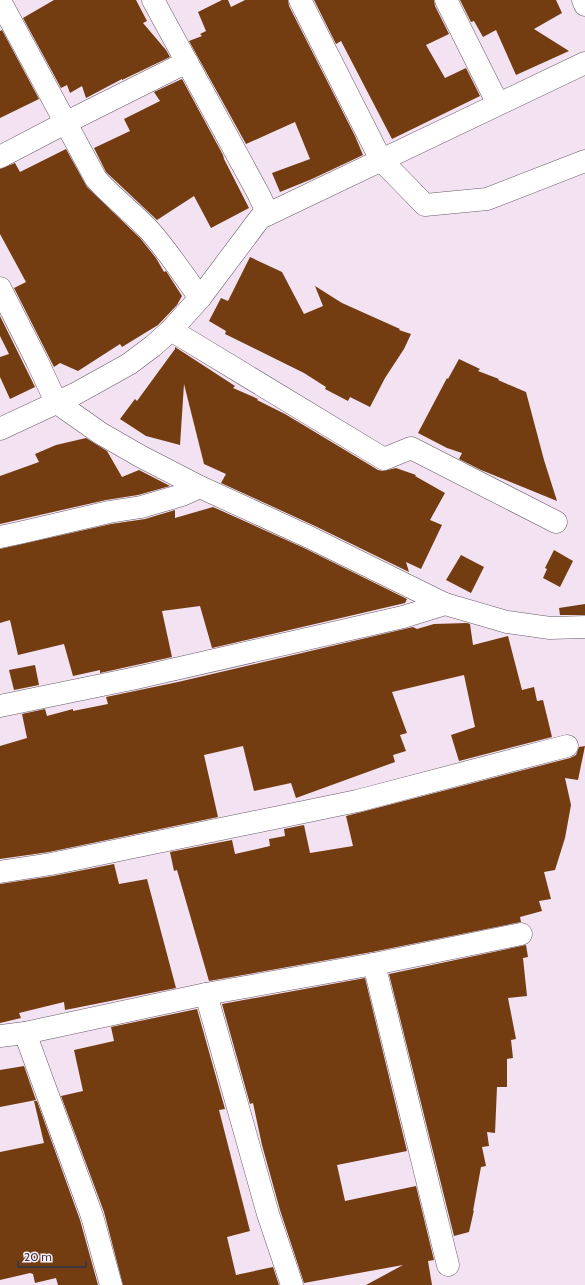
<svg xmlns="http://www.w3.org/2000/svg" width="585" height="1285" font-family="Cabin,sans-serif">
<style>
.building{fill:#743c11}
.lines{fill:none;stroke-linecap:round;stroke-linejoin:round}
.minor-casing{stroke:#685a68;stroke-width:23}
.minor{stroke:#fff;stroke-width:22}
</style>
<rect width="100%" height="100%" fill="#f2e2f2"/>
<g class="building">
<polygon points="54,0 136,0 147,21 143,23 166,50 170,57 122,80 122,79 86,98 82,86 70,93 67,85 61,88 23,18"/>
<polygon points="222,0 228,0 231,7 245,0 288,0 289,6 355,136 363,155 312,179 280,192 272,173 310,159 295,122 246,144 189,41 202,36 200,34 206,31 198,12"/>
<polygon points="314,0 434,0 435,6 449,34 426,45 445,78 466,68 480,96 392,139 341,41 336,44"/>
<polygon points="460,0 556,0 562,13 534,29 569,51 516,75 496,30 483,37 474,21 471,22"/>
<polygon points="2,30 39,99 0,118 0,31"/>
<polygon points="182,79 223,155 224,159 249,208 211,228 194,196 157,220 106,172 94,148 130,131 124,119 160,101 154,92"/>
<polygon points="66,149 87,187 140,238 156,258 164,272 166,271 182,296 177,305 158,325 122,347 120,344 78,371 60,363 54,367 14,288 26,282 0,234 0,169 15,163 20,172"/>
<polygon points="250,257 282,272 304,314 323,306 315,286 342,303 400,329 399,330 411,334 404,349 385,378 370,407 350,397 348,401 325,389 326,387 304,373 225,334 226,331 209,321 221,298 228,301"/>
<polygon points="0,316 35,387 10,399 0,377 0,357 9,354 0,336"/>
<polygon points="175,347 235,386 233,388 258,399 257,400 285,414 378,470 383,471 396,468 416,475 415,476 445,493 430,520 442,525 421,569 406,562 409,572 315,526 221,483 226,474 204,464 184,384 180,445 146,436 120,419 135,399 137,401 175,349"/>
<polygon points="459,359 480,369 478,371 499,379 498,380 526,392 544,460 557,501 481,470 459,459 462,453 447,448 418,433 447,378 448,379"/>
<polygon points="86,438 107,451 122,477 139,470 170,486 138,495 106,500 0,524 0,476 39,462 35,454 56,445"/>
<polygon points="213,507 304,548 407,599 405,603 212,648 200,606 162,611 172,657 100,673 100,670 73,676 64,644 18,655 10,620 0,623 0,549 111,524 145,519 175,510 175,518"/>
<polygon points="554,550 573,561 560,587 543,578 547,569 545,568"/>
<polygon points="461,555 484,567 471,593 446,580"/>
<polygon points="585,604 585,615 560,615 559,608"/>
<polygon points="467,623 470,624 473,645 508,636 522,690 534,687 537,701 543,700 552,737 459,761 451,735 475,727 464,675 392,692 407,733 400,735 406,751 393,755 395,762 296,798 291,783 254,791 243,746 204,755 218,817 49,852 0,859 0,746 27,738 22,714 45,709 47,716 73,709 73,711 108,704 106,697 178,682 413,627 417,629 434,624"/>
<polygon points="35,665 39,685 14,690 9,670"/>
<polygon points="585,746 578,780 565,778 571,805 565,838 555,870 544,872 551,899 539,901 542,911 520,917 521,922 372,952 209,981 177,870 174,871 170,852 232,840 235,854 270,846 269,839 285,836 284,829 304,825 310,853 353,846 346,816 570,758 576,755 579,747"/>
<polygon points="114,864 119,884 147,879 176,988 65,1010 64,1002 19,1013 21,1018 0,1023 0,884 53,876"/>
<polygon points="526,945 528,957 523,958 527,996 508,998 516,1039 511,1040 513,1058 507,1059 507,1087 497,1087 495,1133 487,1132 489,1146 482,1147 486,1166 481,1167 473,1211 474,1210 469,1232 454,1236 389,974"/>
<polygon points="365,978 407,1151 337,1165 345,1201 416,1186 434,1260 428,1261 432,1285 366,1285 403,1265 304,1283 280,1210 262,1145 253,1103 250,1104 222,1004"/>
<polygon points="197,1009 225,1109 219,1110 250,1231 227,1237 236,1275 273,1267 279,1285 123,1285 104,1212 61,1096 83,1091 74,1050 114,1041 111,1027"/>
<polygon points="24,1066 36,1100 0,1107 0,1070"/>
<polygon points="34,1101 37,1101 80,1220 98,1285 58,1285 56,1278 35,1283 33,1274 30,1273 0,1280 0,1152 44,1143"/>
</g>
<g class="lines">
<defs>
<g id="minor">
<polyline points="153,0 258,193 268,214"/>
<polyline points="300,0 381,160 425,205 487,199 585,161"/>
<polyline points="446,0 498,104"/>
<polyline points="583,0 585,5"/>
<path d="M 0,1 L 96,179 C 112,197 132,212 149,230 C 168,251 184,276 200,298"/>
<polyline points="0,157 65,123 187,62"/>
<polyline points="0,288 37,361 56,402 100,433 140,456 200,487 309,537 445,604"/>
<polyline points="171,330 384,459 411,448 556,522"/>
<polyline points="0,429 75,394 129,364 153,346 171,330 200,298 260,218 585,63"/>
<polyline points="0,537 19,533 109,512 141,507 182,495 200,487"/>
<polyline points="0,706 136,678 403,617 445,604 507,622 550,628 585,627"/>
<polyline points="0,872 51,864 357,801 567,746"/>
<polyline points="374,964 448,1265"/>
<polyline points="206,994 268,1214 292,1285"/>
<polyline points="25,1033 92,1216 111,1285"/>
<polyline points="0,1036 25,1033 206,994 374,964 521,934"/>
</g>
</defs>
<use href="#minor" class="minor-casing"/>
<use href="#minor" class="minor"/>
</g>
<path d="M18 1261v6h68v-6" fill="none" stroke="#3e383e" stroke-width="2"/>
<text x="24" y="1261" font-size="12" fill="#3e383e" stroke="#fef1fe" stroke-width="3" paint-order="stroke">20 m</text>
</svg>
